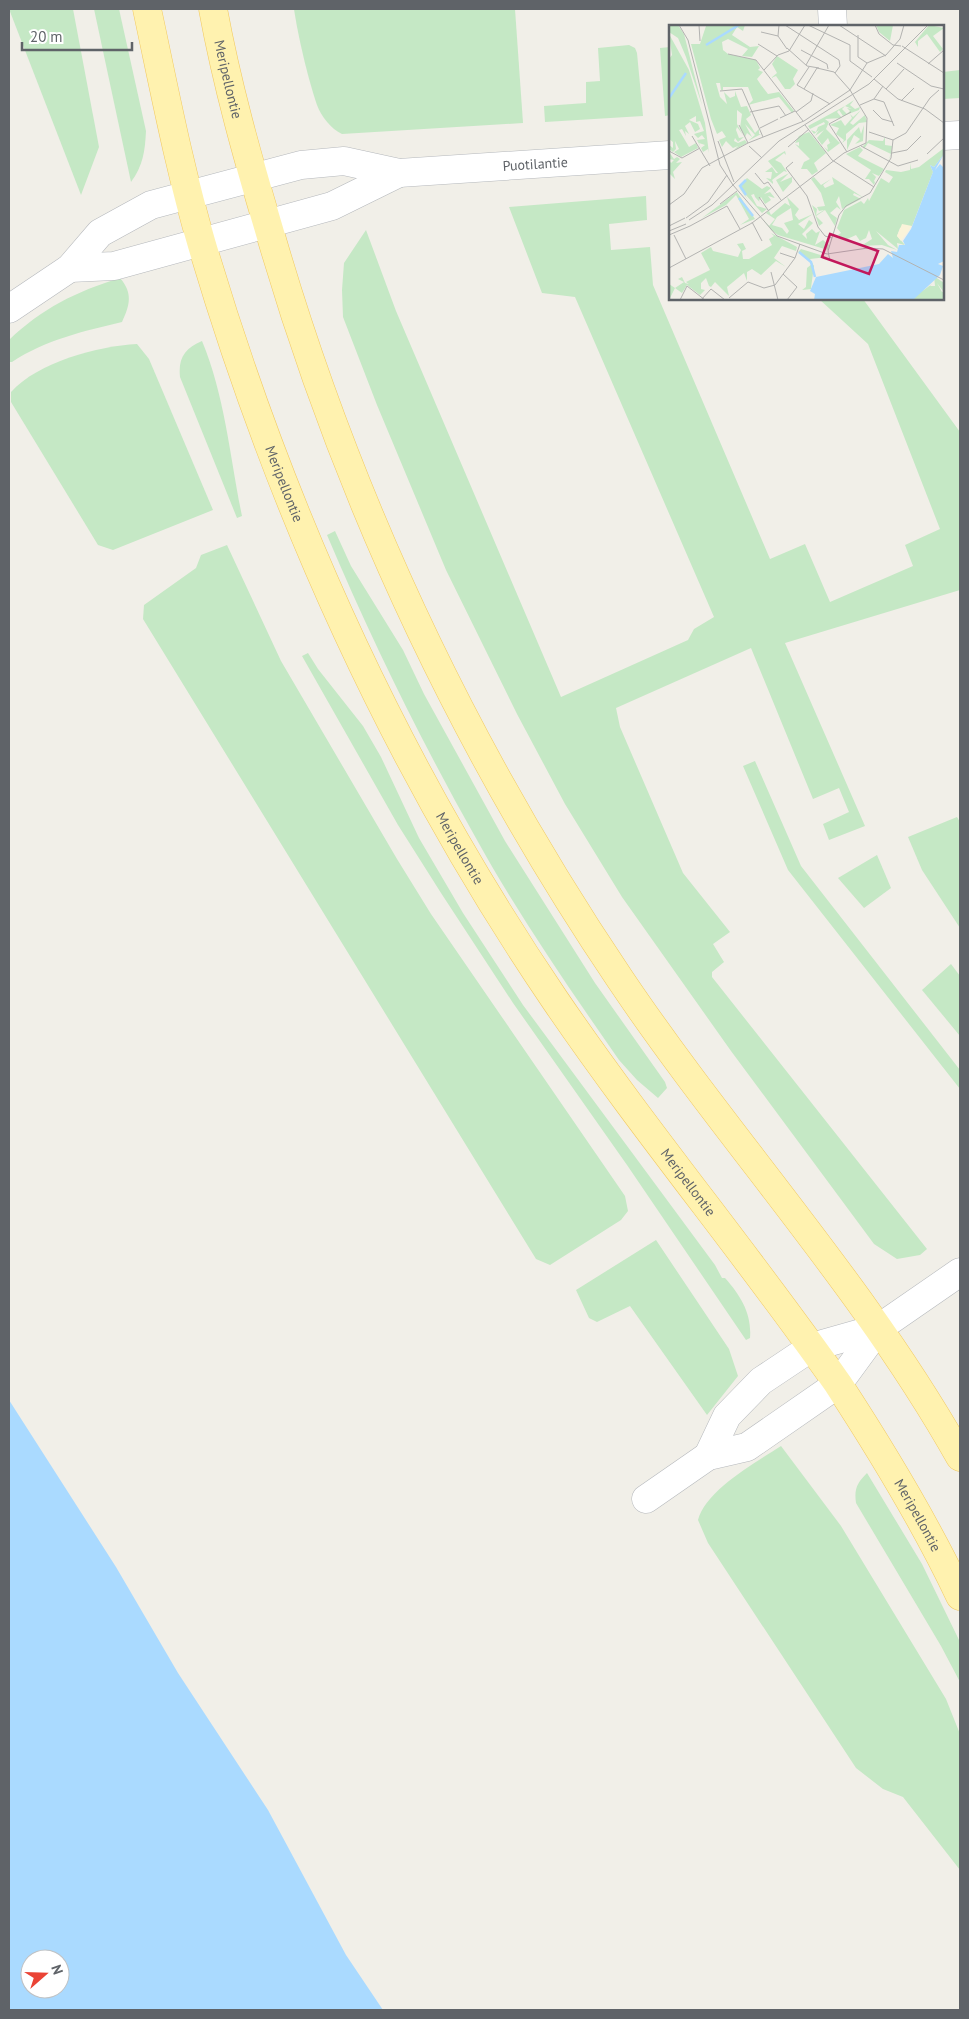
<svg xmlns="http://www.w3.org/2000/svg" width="969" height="2019" font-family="'PT Sans',sans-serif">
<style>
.green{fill:#c5e8c5}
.water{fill:#aadaff;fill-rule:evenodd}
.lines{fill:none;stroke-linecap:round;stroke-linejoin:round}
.minor-casing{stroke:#b5b8bc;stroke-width:29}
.major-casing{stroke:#f2c960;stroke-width:29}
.minor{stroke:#fff;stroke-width:28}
.major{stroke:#fff2af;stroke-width:28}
.labels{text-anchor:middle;stroke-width:4.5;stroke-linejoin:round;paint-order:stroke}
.street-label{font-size:14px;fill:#5f6368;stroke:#fff}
.inset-river{fill:none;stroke:#aadaff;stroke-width:2.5}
.inset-road{fill:none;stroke:#b3b3b1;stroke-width:1}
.view{fill:#c2185b;fill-opacity:0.15;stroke:#c2185b;stroke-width:2.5}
.inset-edge{fill:none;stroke:#5f6368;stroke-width:2.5}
</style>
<rect width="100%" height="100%" fill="#f1efe8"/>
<g class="green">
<polygon points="9,9 73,9 99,147 81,195"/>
<path d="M 94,9 L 119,9 L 146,131 C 145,151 143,166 131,182 Z"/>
<path d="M 294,9 L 515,9 L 523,123 L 342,134 C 331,129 321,116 317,105 C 308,79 298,36 294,9 Z"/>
<polygon points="629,45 635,48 637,53 643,116 545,122 544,106 586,103 586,82 600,81 598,48"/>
<polygon points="670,47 670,115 665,116 660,48"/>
<polygon points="960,70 960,98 943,99 943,72"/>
<polygon points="646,196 647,220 609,224 611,250 650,247 653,285 770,559 805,544 830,602 913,566 905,545 940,529 868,344 819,299 863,299 960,432 960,590 785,643 865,826 829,840 823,824 849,812 839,788 813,799 751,648 616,708 620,727 683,873 730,932 713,944 724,962 712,972 712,977 927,1249 920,1255 897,1259 874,1244 731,1051 622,897 565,804 517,714 446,570 377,405 343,317 342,290 344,263 366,230 396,311 561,697 688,640 694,629 714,617 575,297 542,293 509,207"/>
<path d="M 120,278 C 133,293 130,305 122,322 C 84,331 45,340 12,362 L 9,362 L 9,340 C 41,309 77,291 120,278 Z"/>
<path d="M 202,341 C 225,396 230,458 242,516 L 237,518 L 180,377 C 178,358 185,348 202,341 Z"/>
<path d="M 137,344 L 149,359 L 213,510 L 113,550 L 98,545 L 11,402 L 11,392 C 38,362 98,346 137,344 Z"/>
<path d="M 335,531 L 351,566 L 403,650 L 424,694 L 505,841 L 595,983 L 665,1082 L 667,1088 L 658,1098 L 637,1080 L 619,1060 C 569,988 519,916 477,840 C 421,741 371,639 327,535 Z"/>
<polygon points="227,545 281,661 397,859 431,914 625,1196 628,1211 621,1220 550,1265 536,1259 143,619 144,605 196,568 201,555"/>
<path d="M 308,653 L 318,669 L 363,726 L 381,757 L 419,838 L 463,913 L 523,1005 L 715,1265 L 722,1278 L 725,1278 C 741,1296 752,1314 750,1338 L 746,1340 L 627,1165 L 513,1003 L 441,893 L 398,825 L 302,656 Z"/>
<polygon points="755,761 801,866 960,1070 960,1089 788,870 743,766"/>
<polygon points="957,817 960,822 960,928 922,870 908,837"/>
<polygon points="877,855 891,888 864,908 838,878"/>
<polygon points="951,964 960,976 960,1036 922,990"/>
<polygon points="656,1240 729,1349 738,1376 707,1415 630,1306 597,1322 589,1318 576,1290"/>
<path d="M 781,1446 L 841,1526 L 946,1699 L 960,1734 L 960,1870 L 903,1797 L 883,1789 L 856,1768 L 708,1543 L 698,1520 C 706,1490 755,1463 781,1446 Z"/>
<path d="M 867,1473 L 922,1564 L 959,1640 L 960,1682 L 941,1646 L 856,1503 C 854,1489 857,1483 867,1473 Z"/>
</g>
<path class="water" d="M 9,1400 L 116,1567 L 178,1673 L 268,1810 L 346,1955 L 383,2010 L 9,2010 ZM 30,1959 L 60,1959 L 60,1989 L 30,1989 Z"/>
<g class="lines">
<defs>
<g id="minor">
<polyline points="832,9 833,26"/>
<polyline points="943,136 960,135"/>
<polyline points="70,268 114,266 332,206 399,173"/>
<path id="s1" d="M 9,309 L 70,268 L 100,233 L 151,205 L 301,165 L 344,161 L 399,173 L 670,155"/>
<polyline points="708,1456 727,1416 761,1381 812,1347 879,1328 960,1272"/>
<polyline points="646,1499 708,1456 747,1447 838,1384 879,1328"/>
</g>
<g id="major">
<path id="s2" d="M 147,9 C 164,88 179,167 202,245 C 281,512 398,769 555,1000 C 645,1132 747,1254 838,1384 C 883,1453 925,1522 960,1596"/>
<path id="s3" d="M 213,9 C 227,85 248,159 270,233 C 347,499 465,749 620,979 C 729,1141 864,1286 960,1457"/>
</g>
</defs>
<use href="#minor" class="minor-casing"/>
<use href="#major" class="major-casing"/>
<use href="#minor" class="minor"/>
<use href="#major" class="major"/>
</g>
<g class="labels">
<g class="street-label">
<text dy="5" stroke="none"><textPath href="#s3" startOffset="72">Meripellontie</textPath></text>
<text dy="5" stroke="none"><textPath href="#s1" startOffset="569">Puotilantie</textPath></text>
<text dy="5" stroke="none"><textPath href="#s2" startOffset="495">Meripellontie</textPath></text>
<text dy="5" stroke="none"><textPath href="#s2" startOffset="900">Meripellontie</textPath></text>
<text dy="5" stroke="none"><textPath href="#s2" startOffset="1305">Meripellontie</textPath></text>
<text dy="5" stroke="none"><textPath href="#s2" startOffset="1710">Meripellontie</textPath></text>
</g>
</g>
<g transform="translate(669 25)">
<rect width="275" height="275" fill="#f1efe8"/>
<path d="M 0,0 L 9,0 L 15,9 L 33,80 L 17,32 L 9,13 L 0,7 ZM 76,0 L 74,6 L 68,2 L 63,10 L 81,22 L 90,21 L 83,32 L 73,31 L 79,24 L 59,14 L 53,17 L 54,25 L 59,29 L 87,35 L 91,43 L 89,45 L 94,47 L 88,54 L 92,60 L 99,69 L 110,67 L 125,86 L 123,88 L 110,72 L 79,80 L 84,75 L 79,62 L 54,62 L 54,65 L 52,65 L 51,58 L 47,58 L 51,72 L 58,79 L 55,67 L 61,73 L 66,71 L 66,66 L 72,82 L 78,81 L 82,90 L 77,94 L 83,103 L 86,108 L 90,104 L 90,109 L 92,109 L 79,116 L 86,110 L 76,99 L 83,112 L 78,108 L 76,112 L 71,103 L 73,89 L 68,85 L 68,99 L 74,110 L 68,102 L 67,105 L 70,113 L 75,112 L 69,117 L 66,113 L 65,116 L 69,118 L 76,115 L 78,118 L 65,125 L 69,121 L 64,123 L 57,116 L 53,122 L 50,115 L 57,112 L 53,106 L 48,109 L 42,94 L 22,19 L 31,19 L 37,1 ZM 207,0 L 224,0 L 221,16 L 210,7 ZM 260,0 L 275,3 L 264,11 L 274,24 L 271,27 L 258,9 L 249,16 L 249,22 L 246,17 L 241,23 ZM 0,9 L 20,45 L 36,98 L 40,128 L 39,124 L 34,127 L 32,123 L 36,120 L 30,118 L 32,123 L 28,115 L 36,114 L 33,110 L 29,113 L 25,109 L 35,106 L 31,96 L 27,97 L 27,91 L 20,95 L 29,99 L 31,104 L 26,107 L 21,97 L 16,101 L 20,109 L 16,106 L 17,111 L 13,104 L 10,105 L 20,122 L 27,118 L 29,123 L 12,132 L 5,127 L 10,124 L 6,116 L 7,124 L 4,127 L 0,124 L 0,120 L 4,123 L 4,117 L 0,114 L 0,34 L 3,30 ZM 108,31 L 129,45 L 124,54 L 126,59 L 121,64 L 116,64 L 107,51 L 102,53 L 108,48 L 103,39 ZM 185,75 L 181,80 L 186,84 L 191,82 L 190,85 L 174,91 L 170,85 L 168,87 L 173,93 L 156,94 L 160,97 L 157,104 L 171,118 L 159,127 L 155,122 L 159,125 L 158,120 L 166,115 L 161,118 L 159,113 L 153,120 L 148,113 L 155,105 L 146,111 L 150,105 L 145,109 L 142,105 L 147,107 L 149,102 L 156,99 L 155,97 L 141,104 L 139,101 L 176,81 L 173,84 L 178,89 L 181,86 L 178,83 L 183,84 L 176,81 ZM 192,85 L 181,98 L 184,100 L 196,90 L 198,97 L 190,98 L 177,109 L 177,115 L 173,118 L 175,115 L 167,109 L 170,103 L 161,100 L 172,95 L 176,101 L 183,93 L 181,89 L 184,92 ZM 195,100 L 194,116 L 186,119 L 191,114 L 185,110 L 178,125 L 178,115 L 190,102 L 192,109 ZM 140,107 L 157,128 L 145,138 L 149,146 L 143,150 L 138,144 L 132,144 L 135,137 L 141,134 L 126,119 L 130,121 L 130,117 L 126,118 L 130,111 ZM 216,112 L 216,120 L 223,121 L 222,130 L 219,136 L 222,129 L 199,118 L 195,124 L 194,121 L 200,115 L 214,116 ZM 191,122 L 194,125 L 189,131 L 215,144 L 210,151 L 203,148 L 207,152 L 205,156 L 206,157 L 205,160 L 200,154 L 196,154 L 202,145 L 177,129 ZM 275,123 L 275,129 L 265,142 L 261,140 L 264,147 L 243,201 L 231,203 L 228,211 L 236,220 L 228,218 L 229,224 L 207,206 L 219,220 L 228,225 L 213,220 L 192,221 L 203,214 L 200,205 L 197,213 L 191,216 L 187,210 L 176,215 L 169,210 L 172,208 L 168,203 L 175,185 L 192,176 L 195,179 L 199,173 L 200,176 L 212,153 L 220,158 L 224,152 L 216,147 L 217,145 L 232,147 L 241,145 L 241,138 L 242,144 L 250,142 ZM 116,126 L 117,130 L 115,128 L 106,135 L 112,138 L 118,147 L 115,146 L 103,155 L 104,157 L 104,159 L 97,153 L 102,154 L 103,147 L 96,147 L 103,142 L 107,148 L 109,148 L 99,136 ZM 0,127 L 5,134 L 8,132 L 11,134 L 7,138 L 13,137 L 4,147 L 6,154 L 0,148 L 0,135 L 2,138 L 5,135 L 0,134 ZM 120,148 L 111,157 L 123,152 L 123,157 L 114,167 L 107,155 ZM 145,152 L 152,160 L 162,154 L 154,160 L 156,163 L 165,159 L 163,152 L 195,173 L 185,168 L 184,170 L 192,174 L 173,184 L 170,171 L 167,177 L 172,185 L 168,182 L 161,188 L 168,193 L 166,201 L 156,185 L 147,191 L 154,198 L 150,201 L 143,180 L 148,184 L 147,190 L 155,185 L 150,186 L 148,182 L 156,181 L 152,168 L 142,154 ZM 78,153 L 93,164 L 98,161 L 102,163 L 95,169 L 101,167 L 106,173 L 99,171 L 102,175 L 96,179 L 92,172 L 90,176 L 94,181 L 86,172 L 85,169 L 82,170 L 88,181 L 98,184 L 93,188 L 75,168 L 79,175 L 69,161 L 75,168 L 71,160 ZM 68,167 L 86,194 L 71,200 L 80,194 L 67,170 L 57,180 L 33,193 ZM 118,172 L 130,184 L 126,190 L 130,195 L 144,189 L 129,199 L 135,204 L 140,195 L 144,198 L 133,209 L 138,214 L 137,209 L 143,204 L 147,208 L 151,206 L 146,220 L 154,215 L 160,220 L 161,214 L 159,225 L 109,210 L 102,205 L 93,193 L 100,201 L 106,194 L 97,188 L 104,182 L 100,186 L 102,190 L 116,178 L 121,181 ZM 122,183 L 124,195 L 115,198 L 120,206 L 118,209 L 113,203 L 103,200 L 108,192 ZM 102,208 L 128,222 L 127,226 L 113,221 L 105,233 L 117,242 L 107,236 L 92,250 L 83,244 L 78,247 L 78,256 L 75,248 L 58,262 L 60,271 L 46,257 L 42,262 L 40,261 L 37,253 L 32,258 L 32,264 L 36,265 L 31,270 L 18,260 L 13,268 L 6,263 L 0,275 L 0,259 L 6,263 L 15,257 L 9,254 L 13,252 L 16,258 L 20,259 L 17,257 L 41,245 L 32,228 L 42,222 L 44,226 L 69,232 L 72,225 L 68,219 L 74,218 L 77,224 L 73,226 L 74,234 L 80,234 L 103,220 L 100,214 L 105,211 ZM 132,224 L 158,232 L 141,234 L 145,241 L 142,263 L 145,269 L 142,264 L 133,265 L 137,262 L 138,243 L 143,239 L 129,227 ZM 265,251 L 275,258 L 274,266 L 268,258 L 273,267 L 275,266 L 275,275 L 241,275 L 263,259 L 261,261 L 266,261 Z" fill="#c5e8c5" fill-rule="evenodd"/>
<path d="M 233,199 L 243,201 L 232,216 L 228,211 Z" fill="#fbf3d9"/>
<path d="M 275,129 L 266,145 L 271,139 L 275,143 L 275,236 L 269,239 L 274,241 L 271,250 L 244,275 L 145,275 L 146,269 L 141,266 L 147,252 L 210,239 L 219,229 L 224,233 L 222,226 L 228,227 L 230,220 L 236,220 L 234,216 L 242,204 L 264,147 L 261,140 L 265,142 Z" fill="#aadaff"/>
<path class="inset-river" d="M 37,20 L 70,0M 0,73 L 17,48M 77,155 L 71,161 L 77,170M 70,173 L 84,191M 130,227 L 142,237 L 146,252"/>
<path class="inset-road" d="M 10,0 L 19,15 L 51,140 L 64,160 L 43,180 L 20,195M 30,0 L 31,16M 110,0 L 109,11 L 118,24M 116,0 L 170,35 L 171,41 L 166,48M 139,0 L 181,20 L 181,36 L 203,52M 170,0 L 217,31M 206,0 L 210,9 L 224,20 L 232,21M 259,0 L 200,59 L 110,116 L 64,160 L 108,211 L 158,229 L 199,223 L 214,224 L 275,255M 92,7 L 109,11M 189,10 L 189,32 L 198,38M 89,19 L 108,31M 233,21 L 275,48M 118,23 L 138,41 L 150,43M 132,25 L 158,39 L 159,44M 59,29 L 87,35 L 134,96M 228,38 L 262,61 L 275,64M 259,39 L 275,25M 137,40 L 160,0M 140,42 L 128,60 L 161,79M 148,43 L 165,47 L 181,65 L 198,38 L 217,30 L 231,14 L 235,0M 95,45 L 109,30 L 120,26 L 136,0M 205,54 L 229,74 L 256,84 L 275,98M 135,64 L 148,43M 217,64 L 235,44M 51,66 L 73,64 L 94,112M 205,74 L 214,61M 232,76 L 245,63M 191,80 L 205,74 L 215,77 L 225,101M 204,85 L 213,94 L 224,97M 81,87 L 110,81 L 117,91M 127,87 L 142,76 L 144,68M 111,93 L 126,86M 135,96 L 181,65M 70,100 L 79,118M 136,100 L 163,135 L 205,162M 91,103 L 109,94M 200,107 L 224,115M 23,111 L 41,141M 224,115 L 237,108 L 261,73 L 270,65M 49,116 L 65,157M 80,121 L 93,133M 192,121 L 229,141 L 249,135M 119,122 L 140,104M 0,126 L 13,133 L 31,123M 178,127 L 160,99 L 182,87M 223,128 L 238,125 L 252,111M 258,129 L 275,113M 124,137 L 117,143 L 138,171 L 149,202 L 156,211 L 163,213M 86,148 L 95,159 L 99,157 L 112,175M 90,172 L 99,185M 51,179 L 68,166M 0,180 L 15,169 L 33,143 L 79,118 L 135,96M 17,193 L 39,177 L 58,150M 83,197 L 93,216M 0,201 L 16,193M 21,201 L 58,181 L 71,204M 0,206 L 17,199M 0,210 L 21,201M 5,210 L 17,234M 111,228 L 126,233M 161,236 L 159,226 L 170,190 L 177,181 L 201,168 L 222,133 L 224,115M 0,243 L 83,198 L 175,128 L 197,118 L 198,93 L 181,65M 102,247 L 109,275M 114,249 L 128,262 L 118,275M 60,273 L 79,257 L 95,263 L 106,260 L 126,233 L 131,219M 11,275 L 18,261 L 36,275M 32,275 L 42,264 L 56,275"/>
<path class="view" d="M 161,209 L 209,226 L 200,249 L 153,232 Z"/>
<rect width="275" height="275" class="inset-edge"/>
</g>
<rect width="969" height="2019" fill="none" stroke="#5f6368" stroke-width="20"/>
<g transform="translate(45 1974) rotate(70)"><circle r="24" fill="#ffffff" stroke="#bfc1c3"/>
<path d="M0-4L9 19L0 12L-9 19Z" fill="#ea4335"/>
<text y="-8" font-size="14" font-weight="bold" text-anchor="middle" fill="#5f6368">N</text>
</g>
<path d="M22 42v8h110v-8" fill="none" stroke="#5f6368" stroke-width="2.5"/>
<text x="30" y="42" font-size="15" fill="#5f6368" stroke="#ffffff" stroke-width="4" paint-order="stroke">20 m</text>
</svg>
